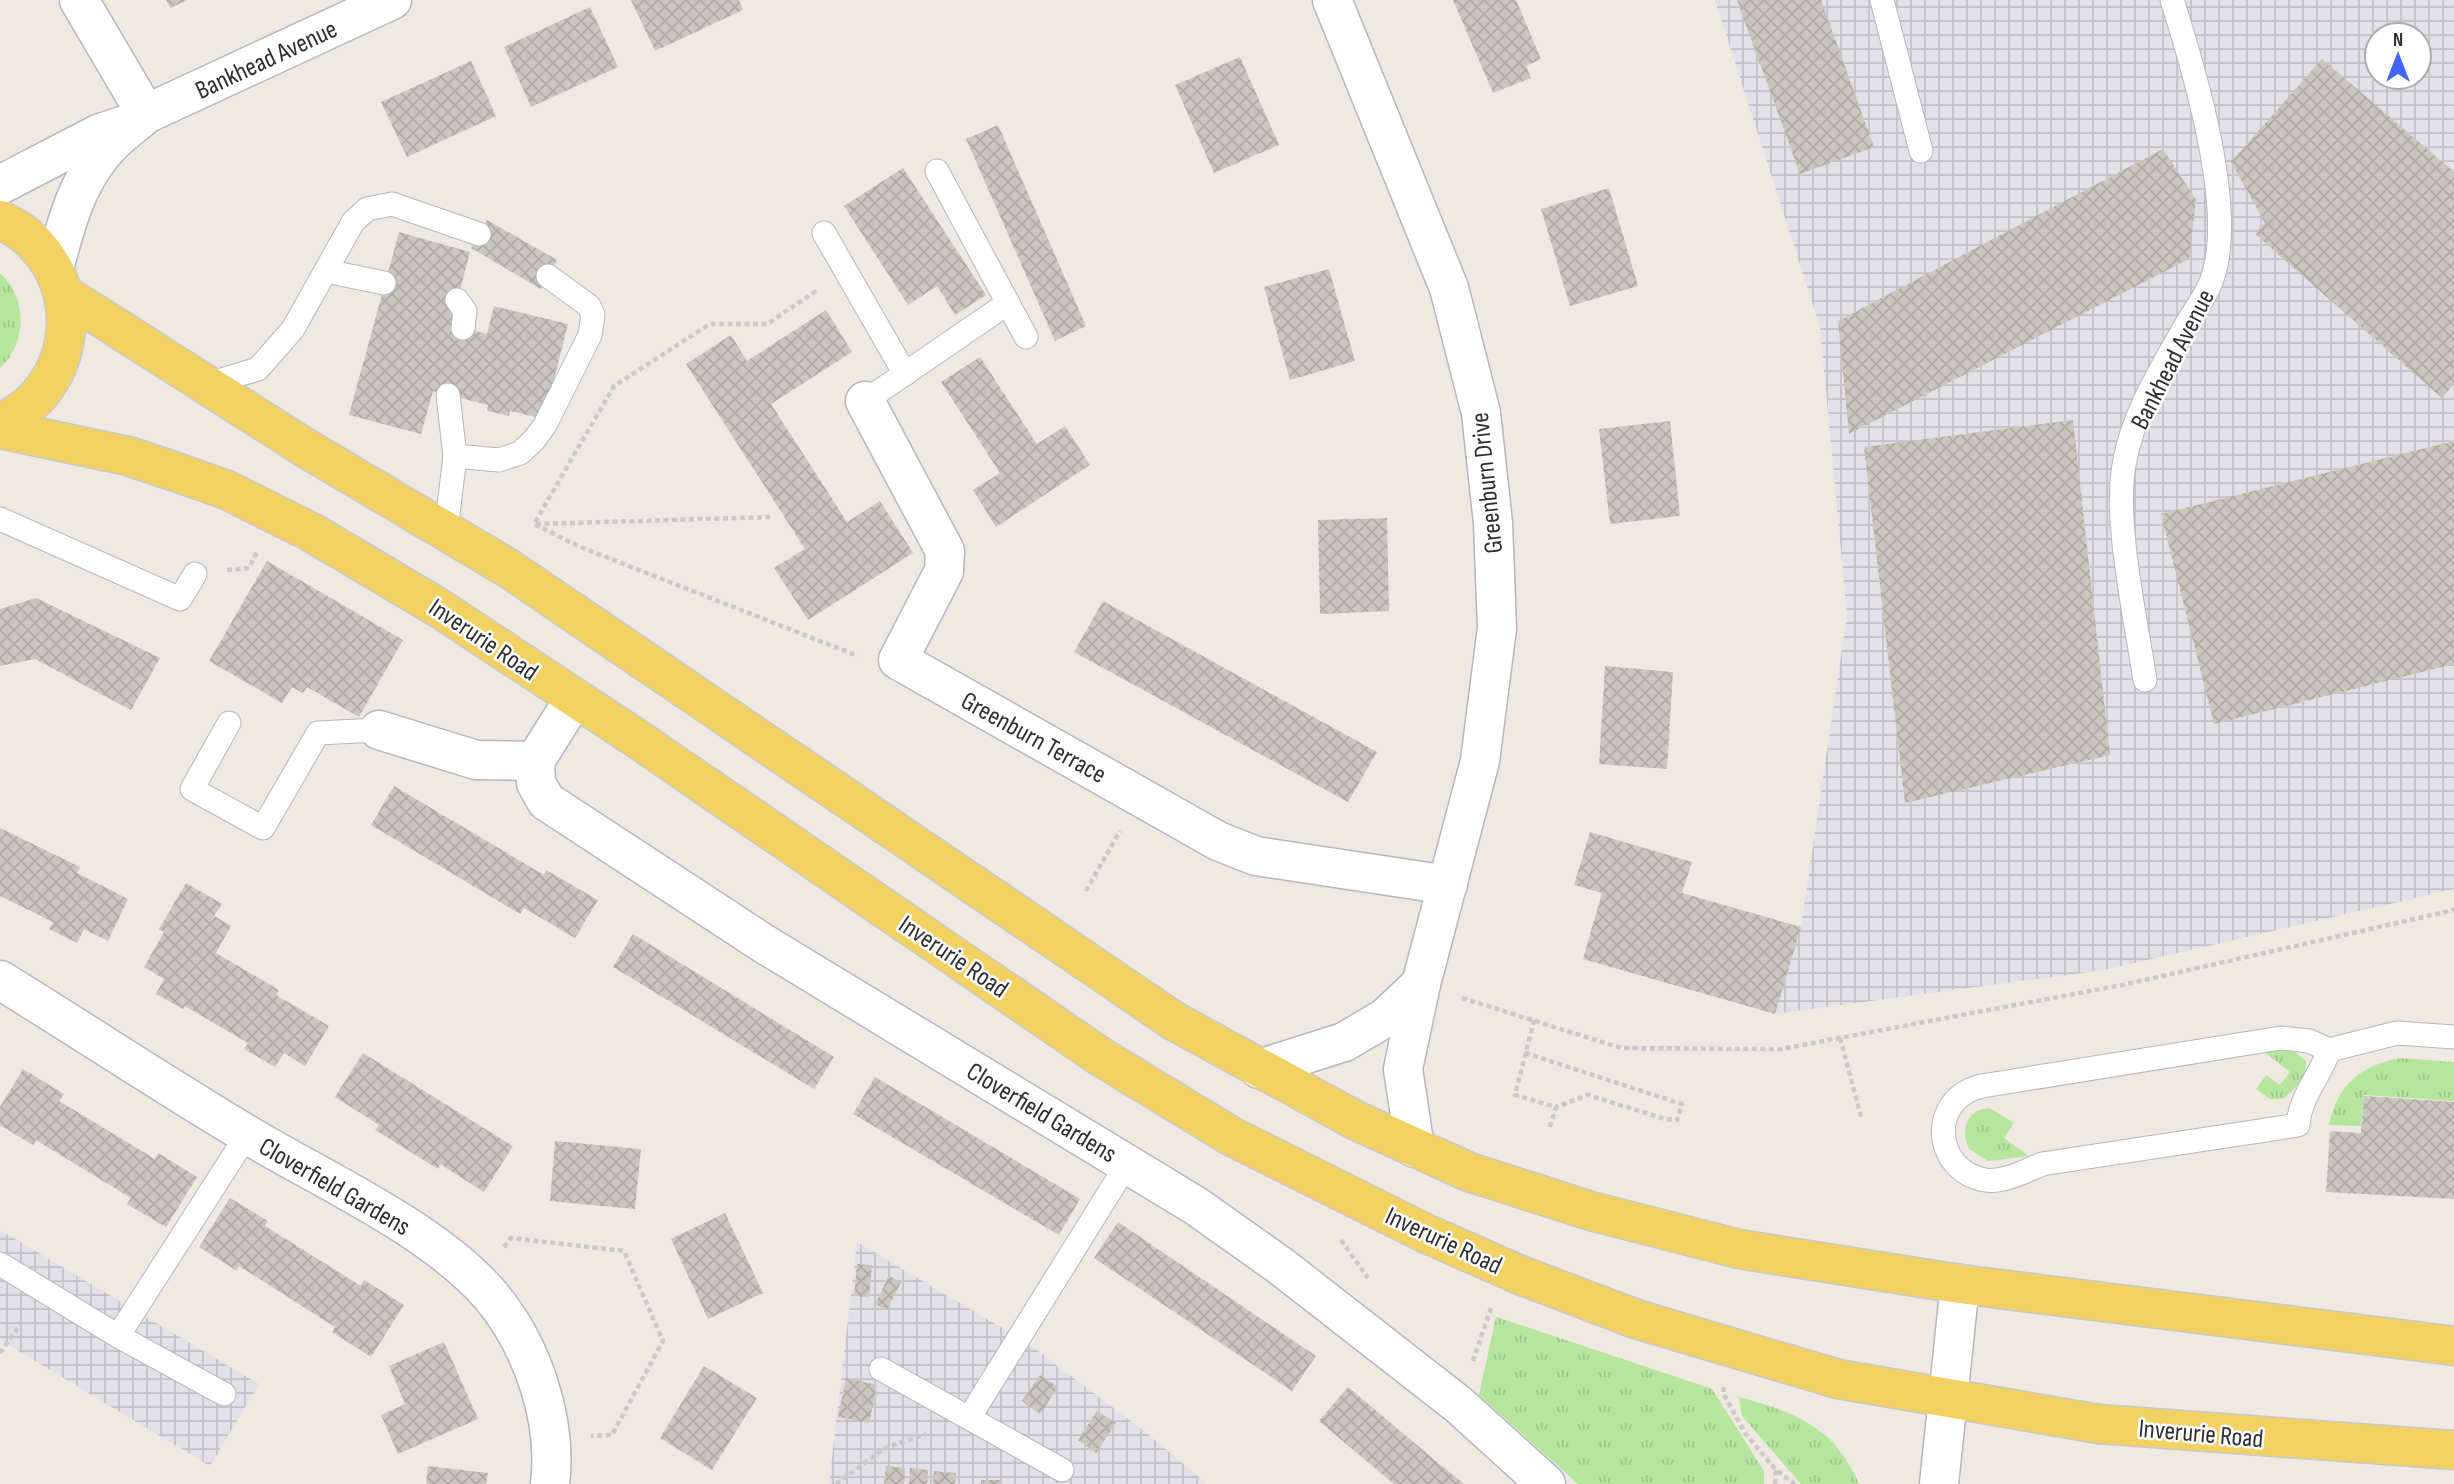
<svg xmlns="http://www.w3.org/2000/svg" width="2454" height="1484" font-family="'Sofia Sans Condensed',sans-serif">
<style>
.industrial{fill:url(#industrial-grid);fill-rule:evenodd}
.grass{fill:url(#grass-tufts)}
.building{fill:url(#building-cross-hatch)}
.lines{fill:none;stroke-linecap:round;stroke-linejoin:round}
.service-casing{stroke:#b4b7c1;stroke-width:25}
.minor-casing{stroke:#b4b7c1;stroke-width:41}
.tertiary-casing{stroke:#b4b7c1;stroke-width:41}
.primary-casing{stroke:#c9c9c9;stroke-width:41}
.path{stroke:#c9c9c9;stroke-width:4.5;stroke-dasharray:5 3.5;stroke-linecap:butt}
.service{stroke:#fff;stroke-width:23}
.minor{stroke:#fff;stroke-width:38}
.tertiary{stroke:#fff;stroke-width:38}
.primary{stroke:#f2d163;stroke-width:38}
.labels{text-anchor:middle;stroke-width:5;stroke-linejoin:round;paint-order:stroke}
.street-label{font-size:26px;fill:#2e2e2e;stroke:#fff}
</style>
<defs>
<pattern id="industrial-grid" width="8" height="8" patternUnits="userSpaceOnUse" patternTransform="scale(1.75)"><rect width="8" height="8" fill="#e3e1e8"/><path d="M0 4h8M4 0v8" fill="none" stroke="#c3c1c7"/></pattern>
<pattern id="grass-tufts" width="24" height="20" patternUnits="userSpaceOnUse" patternTransform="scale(1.75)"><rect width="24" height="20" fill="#b6e59e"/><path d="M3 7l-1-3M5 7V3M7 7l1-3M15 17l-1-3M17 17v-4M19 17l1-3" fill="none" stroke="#9dc588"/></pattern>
<pattern id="building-cross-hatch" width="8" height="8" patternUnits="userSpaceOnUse" patternTransform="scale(1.75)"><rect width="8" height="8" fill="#cbc7bf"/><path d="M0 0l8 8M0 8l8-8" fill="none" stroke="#afaba4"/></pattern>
</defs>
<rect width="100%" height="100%" fill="#efe9e1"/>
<g class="industrial">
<path d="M 1715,0 L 2454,0 L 2454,889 L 2104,970 L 1775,1014 L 1801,927 L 1847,615 L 1820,327 ZM 2377,35 L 2419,35 L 2419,77 L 2377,77 Z"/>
<polygon points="0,1230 259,1384 210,1466 0,1340"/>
<polygon points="857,1242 1026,1342 1144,1431 1207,1484 829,1484"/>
</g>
<g class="grass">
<path d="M 0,273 C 28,298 27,343 0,368 Z"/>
<polygon points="2292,1050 2306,1061 2305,1078 2283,1099 2270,1099 2256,1089 2266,1075 2280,1085 2290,1072 2263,1051"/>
<path d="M 2400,1058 L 2454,1062 L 2454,1101 L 2364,1095 L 2361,1126 L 2329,1125 C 2338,1084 2360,1066 2400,1058 Z"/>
<path d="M 1990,1108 L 2014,1123 L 2004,1138 L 2029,1156 L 1988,1161 L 1969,1149 C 1960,1129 1967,1109 1990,1108 Z"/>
<polygon points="1496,1317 1712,1389 1764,1471 1764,1484 1578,1484 1479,1395"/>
<path d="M 1739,1397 C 1795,1412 1835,1427 1859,1484 L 1801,1484 L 1742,1416 Z"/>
</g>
<g class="building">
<polygon points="166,0 187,0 170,8"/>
<polygon points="631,0 739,0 743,10 655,51"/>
<polygon points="1453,0 1516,0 1541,59 1526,66 1531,78 1493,93"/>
<polygon points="1737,0 1821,0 1874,147 1800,174"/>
<polygon points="590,7 618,67 531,107 504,47"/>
<polygon points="1240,57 1279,145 1214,173 1175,85"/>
<polygon points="2322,59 2454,172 2454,384 2442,398 2255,234 2265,223 2231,162"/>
<polygon points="471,61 496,116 407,157 381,102"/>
<polygon points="998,125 1086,326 1055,341 966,139"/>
<polygon points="2163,149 2196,200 2189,259 1849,434 1838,321"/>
<polygon points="903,168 986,295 955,315 937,286 908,305 844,206"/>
<polygon points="1609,188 1638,286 1570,306 1541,209"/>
<polygon points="487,220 557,260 541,289 471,248"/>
<polygon points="399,232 470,252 451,324 487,334 494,306 568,324 544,419 510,411 509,416 487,411 488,405 433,391 421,434 349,415"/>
<polygon points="1329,269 1355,361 1290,380 1264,287"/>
<polygon points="826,310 852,352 771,404 847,522 880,501 913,553 808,620 774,568 805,549 686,364 731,335 747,361"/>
<polygon points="980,357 1037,444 1065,426 1090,465 996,527 973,490 1000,473 941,382"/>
<polygon points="2073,420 2110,755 1905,803 1864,447"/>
<polygon points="1670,421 1680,516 1610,524 1599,429"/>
<polygon points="2454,441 2454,664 2214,724 2161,514"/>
<polygon points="1387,518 1389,611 1320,614 1318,520"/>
<polygon points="267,561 403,640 359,717 307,687 303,693 292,687 282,703 209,661"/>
<polygon points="36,598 160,658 131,710 35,659 0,666 0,609"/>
<polygon points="1103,601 1377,752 1348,802 1074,652"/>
<polygon points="1605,666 1673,672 1667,769 1599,764"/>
<polygon points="394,786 544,875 546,870 598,900 575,938 524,908 520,914 371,825"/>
<polygon points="0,828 80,867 77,873 128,899 108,941 84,929 77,943 49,929 53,922 0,896"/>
<polygon points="1590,832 1692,862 1682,893 1801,927 1775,1014 1583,959 1602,893 1574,885"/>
<polygon points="186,883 222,904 214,916 231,926 216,953 279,990 276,995 329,1026 305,1066 284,1053 275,1067 244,1049 248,1043 185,1006 183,1009 156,994 164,979 144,967 164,932 159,929"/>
<polygon points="633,934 834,1057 814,1089 613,967"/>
<polygon points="363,1053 513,1146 484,1192 440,1164 438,1169 375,1130 379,1125 335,1097"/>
<polygon points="23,1069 64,1094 59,1101 155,1159 158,1153 197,1177 166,1227 127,1204 131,1198 36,1140 33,1145 0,1125 0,1107"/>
<polygon points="875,1077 1080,1199 1059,1235 853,1114"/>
<polygon points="2364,1096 2454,1102 2454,1199 2326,1192 2330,1131 2361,1133"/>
<polygon points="555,1141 641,1149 635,1209 550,1201"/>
<polygon points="230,1198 268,1221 265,1226 361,1286 364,1280 404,1305 371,1357 332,1332 335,1327 239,1266 237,1271 199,1247"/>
<polygon points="725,1213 763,1293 708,1319 671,1239"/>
<polygon points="1118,1222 1316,1356 1292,1391 1094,1258"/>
<polygon points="857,1264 872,1265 869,1297 854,1296"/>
<polygon points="889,1276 901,1282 887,1310 875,1304"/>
<polygon points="444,1342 478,1419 398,1454 381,1415 405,1404 389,1366"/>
<polygon points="704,1366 757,1398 712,1470 660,1438"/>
<polygon points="1040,1375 1058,1387 1040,1414 1022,1401"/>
<polygon points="846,1378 877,1385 869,1423 838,1417"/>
<polygon points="1348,1387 1437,1462 1464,1484 1394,1484 1364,1459 1319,1421"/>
<polygon points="1097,1411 1116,1423 1096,1453 1078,1440"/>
<polygon points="428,1466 488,1473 486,1484 426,1484"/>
<polygon points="886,1466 905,1468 904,1484 884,1484"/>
<polygon points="910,1468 928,1470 927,1484 909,1484"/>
<polygon points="934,1471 956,1473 955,1484 933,1484"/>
<rect x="981" y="1480" width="20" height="4"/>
</g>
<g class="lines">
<defs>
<g id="service">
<polyline points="1882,0 1921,151"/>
<polyline points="937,171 1026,337"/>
<polyline points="824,233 905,374"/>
<polyline points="326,271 384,283"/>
<polyline points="457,300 465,311 463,328"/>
<polyline points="205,385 258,369 293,329 353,222 367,209 392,204 479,234"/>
<polyline points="865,401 1008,303"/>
<polyline points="455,456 499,460 520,453 534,440 545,425 590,335 593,315 589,306 548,276"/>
<polyline points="0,519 180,599 195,574"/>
<polyline points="446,531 455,456 448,395"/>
<path d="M 2145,680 C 2136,620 2114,523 2124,465 C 2132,415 2161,369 2186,325 C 2194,311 2207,295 2212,279 C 2237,211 2194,69 2172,0"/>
<polyline points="229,723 192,789 263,828 318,733 379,730"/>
<path d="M 2329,1050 C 2320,1077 2300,1096 2298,1125 L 2042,1164 C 2025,1171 2004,1183 1985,1180 C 1932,1170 1928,1098 1982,1086 L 2281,1038 L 2309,1041 L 2329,1050 L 2397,1033 L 2454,1037"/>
<polyline points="0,1264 118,1336 224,1394"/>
<polyline points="118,1336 247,1135"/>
<polyline points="881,1369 1062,1470"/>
<polyline points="969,1418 1127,1164"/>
</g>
<g id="minor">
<polyline points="79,0 146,114"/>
<polyline points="865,401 945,551 944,571 898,660 1218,841 1256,856 1448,885"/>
<polyline points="574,699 535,761 536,783 546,801 766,945 1196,1206 1282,1267 1459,1405 1546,1484"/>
<polyline points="379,730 476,760 535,761"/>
<path d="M 0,980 C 83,1031 164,1085 248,1135 C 323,1180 435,1230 491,1296 C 532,1345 558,1420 550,1484"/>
</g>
<g id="tertiary">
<polyline points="1332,0 1449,288 1481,413 1493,523 1497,628 1480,761 1421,984 1403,1069 1415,1148"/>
<polyline points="0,185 98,134 121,126"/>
<path d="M 54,269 C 66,223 78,176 113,142 C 123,132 135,124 146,114 L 392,0"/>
<polyline points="1259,1069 1344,1042 1385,1018 1421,984"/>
<polyline points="1939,1484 1960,1284"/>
</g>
<g id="primary">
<path d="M 0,220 C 88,258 88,385 0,423"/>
<polyline points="64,294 304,447 508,568 1174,1021 1355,1120 1469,1172 1591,1211 1739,1249 1960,1284 2454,1346"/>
<polyline points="0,429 128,456 173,471 227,490 311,532 439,608 639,740 1101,1057 1231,1136 1425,1233 1520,1275 1636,1319 1838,1379 2099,1424 2454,1450"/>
</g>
</defs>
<use href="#service" class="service-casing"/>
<use href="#minor" class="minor-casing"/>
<use href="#tertiary" class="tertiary-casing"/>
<use href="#primary" class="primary-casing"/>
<g class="path">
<polyline points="816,291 767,324 710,324 614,386 534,524 578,546 858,656"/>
<polyline points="536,524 770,517"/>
<polyline points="227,570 249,568 257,552"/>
<polyline points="1086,891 1120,831"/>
<polyline points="1462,998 1621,1048 1781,1049 2127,984 2454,910"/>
<polyline points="1534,1020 1515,1095 1556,1107 1549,1129"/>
<polyline points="1840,1038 1862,1120"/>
<polyline points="1525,1053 1682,1104 1677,1120 1665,1119 1588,1095 1556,1107"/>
<polyline points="1341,1240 1368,1278"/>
<polyline points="504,1247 511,1238 624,1251 663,1341 612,1435 591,1436"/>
<polyline points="0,1353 24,1319"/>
<polyline points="1473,1361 1491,1308"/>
<polyline points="1724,1387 1723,1393 1745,1433 1776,1470 1795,1484"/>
<polyline points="836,1484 885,1448 926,1434"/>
<polyline points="1775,1484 1776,1470"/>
</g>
<use href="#service" class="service"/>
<use href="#minor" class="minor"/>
<use href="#tertiary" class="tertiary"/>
<use href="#primary" class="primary"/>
</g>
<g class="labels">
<g class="street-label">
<text transform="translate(266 59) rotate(-25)" y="9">Bankhead Avenue</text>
<text transform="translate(2172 359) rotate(-63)" y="9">Bankhead Avenue</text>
<text transform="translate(1486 483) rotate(-96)" y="9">Greenburn Drive</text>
<text transform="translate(484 639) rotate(34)" y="9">Inverurie Road</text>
<text transform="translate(1034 737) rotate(29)" y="9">Greenburn Terrace</text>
<text transform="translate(954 956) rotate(34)" y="9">Inverurie Road</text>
<text transform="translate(1042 1112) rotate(31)" y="9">Cloverfield Gardens</text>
<text transform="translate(335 1186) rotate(30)" y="9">Cloverfield Gardens</text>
<text transform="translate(1444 1240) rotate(25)" y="9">Inverurie Road</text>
<text transform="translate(2201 1433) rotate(5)" y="9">Inverurie Road</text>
</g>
</g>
<g transform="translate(2398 56)"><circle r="33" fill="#ffffff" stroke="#ababab" stroke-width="2"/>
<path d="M0-5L12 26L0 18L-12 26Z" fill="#4264fb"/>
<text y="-10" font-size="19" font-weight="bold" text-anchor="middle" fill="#2e2e2e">N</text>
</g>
</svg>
